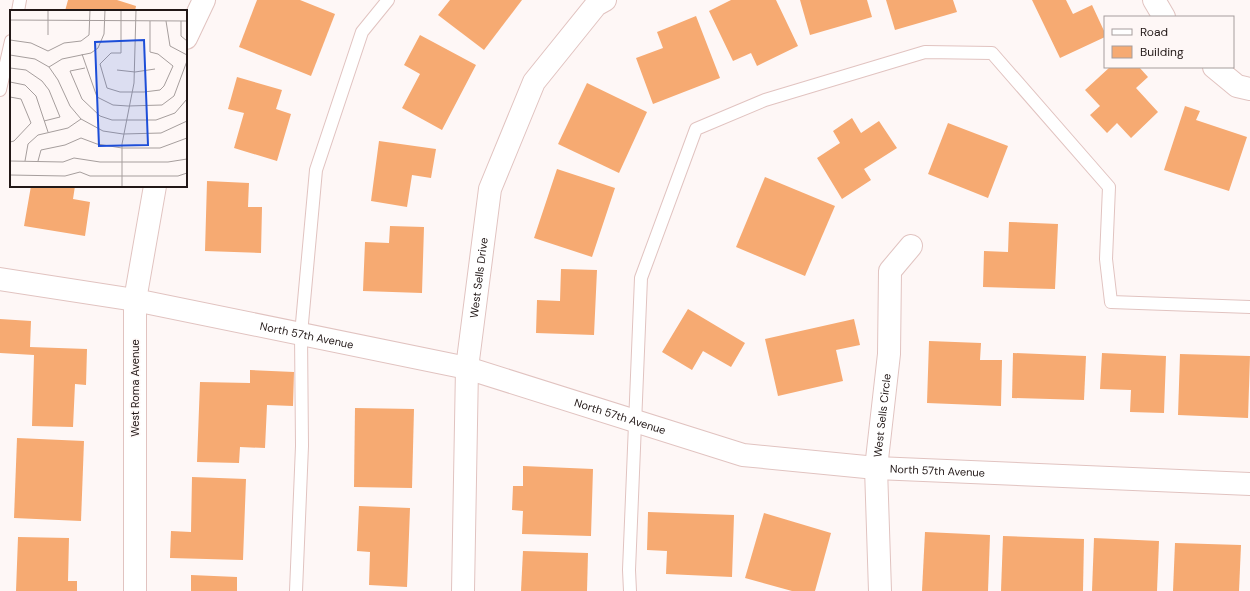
<svg xmlns="http://www.w3.org/2000/svg" width="1250" height="591" font-family="'DM Sans',sans-serif">
<style>
.building{fill:#f6aa72}
.lines{fill:none;stroke-linecap:round;stroke-linejoin:round}
.lane-casing{stroke:#e1c3c0;stroke-width:14}
.street-casing{stroke:#e1c3c0;stroke-width:24}
.secondary-casing{stroke:#e1c3c0;stroke-width:24}
.lane{stroke:#fff;stroke-width:12}
.street{stroke:#fff;stroke-width:22}
.secondary{stroke:#fff;stroke-width:22}
.labels{text-anchor:middle;stroke-width:3;stroke-linejoin:round;paint-order:stroke}
.street-label{font-size:11px;fill:#221817;stroke:#fef7f6}
.inset-road{fill:none;stroke:#a69e9d;stroke-width:1}
.view{fill:#1d4ed8;fill-opacity:0.15;stroke:#1d4ed8;stroke-width:2}
.inset-edge{fill:none;stroke:#221817;stroke-width:2}
</style>
<rect width="100%" height="100%" fill="#fef7f6"/>
<g class="building">
<polygon points="68,0 117,0 136,6 135,11 65,11"/>
<polygon points="257,0 300,0 335,14 311,76 239,47"/>
<polygon points="450,0 522,0 484,50 438,15"/>
<polygon points="731,0 776,0 798,46 757,66 751,53 733,61 709,11"/>
<polygon points="800,0 867,0 872,17 810,35"/>
<polygon points="886,0 953,0 957,12 895,30"/>
<polygon points="1032,0 1066,0 1073,14 1092,5 1105,33 1105,37 1060,58"/>
<polygon points="696,16 720,78 653,104 636,58 663,48 657,32"/>
<polygon points="420,35 476,65 442,130 402,108 420,74 404,65"/>
<polygon points="1110,67 1139,67 1148,77 1136,88 1158,112 1131,138 1117,123 1107,133 1090,115 1100,106 1085,90"/>
<polygon points="237,77 282,90 276,109 291,114 277,161 234,148 244,113 228,109"/>
<polygon points="587,83 647,112 619,173 558,144"/>
<polygon points="1185,106 1200,111 1196,120 1247,137 1229,191 1164,170"/>
<polygon points="852,118 861,133 879,121 897,148 864,169 871,180 842,199 817,158 840,143 833,131"/>
<polygon points="948,123 1008,146 988,198 928,174"/>
<polygon points="379,141 436,149 431,178 412,175 407,207 371,201"/>
<polygon points="557,169 615,188 592,257 534,238"/>
<polygon points="765,177 835,206 805,276 736,247"/>
<polygon points="207,181 249,183 248,207 262,207 261,253 205,251"/>
<polygon points="31,186 75,186 73,199 90,202 85,236 24,226"/>
<polygon points="1009,222 1058,224 1055,289 983,287 984,251 1008,252"/>
<polygon points="390,226 424,227 422,293 363,291 365,242 389,243"/>
<polygon points="561,269 597,270 594,335 536,333 537,300 560,301"/>
<polygon points="688,309 745,343 731,367 703,351 692,370 662,352"/>
<polygon points="0,319 31,321 30,347 87,349 86,385 75,384 73,427 32,426 34,355 0,353"/>
<polygon points="854,319 860,345 836,350 843,381 778,396 765,339"/>
<polygon points="929,341 981,343 980,360 1002,360 1001,406 927,403"/>
<polygon points="1013,353 1086,356 1084,400 1012,398"/>
<polygon points="1102,353 1166,356 1164,413 1130,412 1131,390 1100,389"/>
<polygon points="1180,354 1250,356 1248,418 1178,415"/>
<polygon points="250,370 294,372 293,406 267,405 265,448 240,447 239,463 197,462 200,382 250,383"/>
<polygon points="355,408 414,409 412,488 354,487"/>
<polygon points="17,438 84,441 81,521 14,518"/>
<polygon points="523,466 593,469 591,536 522,534 523,511 512,510 513,486 523,486"/>
<polygon points="192,477 246,479 243,560 170,558 171,531 191,532"/>
<polygon points="359,506 410,508 407,587 369,585 370,552 357,551"/>
<polygon points="648,512 734,515 732,577 666,574 667,551 647,550"/>
<polygon points="764,513 831,533 815,591 792,591 745,578"/>
<polygon points="925,532 990,535 988,591 922,591"/>
<polygon points="1003,536 1084,539 1083,591 1001,591"/>
<polygon points="18,537 69,538 68,581 77,581 77,591 16,591"/>
<polygon points="1094,538 1159,541 1157,591 1092,591"/>
<polygon points="1175,543 1241,545 1239,591 1173,591"/>
<polygon points="523,551 588,553 587,591 521,591"/>
<polygon points="191,575 237,577 237,591 191,591"/>
</g>
<g class="lines">
<defs>
<g id="lane">
<polyline points="18,11 20,0"/>
<polyline points="0,90 11,41"/>
<polyline points="296,591 302,446 301,334 316,170 362,32 388,0"/>
<polyline points="630,591 629,570 641,278 696,129 765,100 925,52 992,53 1109,187 1106,259 1111,302 1250,307"/>
</g>
<g id="street">
<polyline points="1154,0 1164,17"/>
<polyline points="186,38 204,0"/>
<polyline points="1214,67 1237,86 1250,89"/>
<polyline points="135,591 135,300 155,186"/>
<path id="s1" d="M 463,591 L 467,368 L 490,189 L 534,82 L 596,5 L 605,0"/>
<path id="s2" d="M 880,591 L 876,468 L 889,354 L 890,271 L 911,246"/>
</g>
<g id="secondary">
<path id="s3" d="M 0,279 L 135,300 L 467,368 L 743,455 L 876,468 L 1250,484"/>
</g>
</defs>
<use href="#lane" class="lane-casing"/>
<use href="#street" class="street-casing"/>
<use href="#secondary" class="secondary-casing"/>
<use href="#lane" class="lane"/>
<use href="#street" class="street"/>
<use href="#secondary" class="secondary"/>
</g>
<g class="labels">
<g class="street-label">
<text dy="4" stroke="none"><textPath href="#s1" startOffset="314">West Sells Drive</textPath></text>
<text dy="4" stroke="none"><textPath href="#s3" startOffset="312">North 57th Avenue</textPath></text>
<text transform="translate(135 388) rotate(-90)" y="4">West Roma Avenue</text>
<text dy="4" stroke="none"><textPath href="#s2" startOffset="176">West Sells Circle</textPath></text>
<text dy="4" stroke="none"><textPath href="#s3" startOffset="636">North 57th Avenue</textPath></text>
<text dy="4" stroke="none"><textPath href="#s3" startOffset="960">North 57th Avenue</textPath></text>
</g>
</g>
<g transform="translate(10 10)">
<rect width="177" height="177" fill="#fef7f6"/>
<path class="inset-road" d="M 38,0 L 38,25M 111,0 L 111,43 L 101,43 L 90,54 L 97,78 L 110,82 L 134,82 L 150,80 L 154,76 L 163,56 L 148,44 L 140,42 L 140,11M 0,10 L 177,11M 156,11 L 160,36 L 177,45M 171,11 L 171,26 L 177,31M 0,30 L 21,33 L 38,41 L 54,33 L 71,31 L 79,25 L 80,0M 72,44 L 87,87 L 103,95 L 118,96 L 152,95 L 164,86 L 177,51M 0,45 L 25,49 L 39,57 L 48,70 L 60,96 L 71,109 L 93,121 L 113,124 L 151,123 L 177,111M 39,57 L 52,49 L 81,43 L 88,38 L 94,24 L 95,0M 0,58 L 16,60 L 32,71 L 39,80 L 50,107 L 34,111M 75,58 L 60,61 L 72,89 L 90,106 L 102,110 L 146,110 L 165,103 L 177,89M 107,60 L 125,62 L 145,59M 0,72 L 15,75 L 26,86 L 38,122M 0,87 L 11,89 L 21,113 L 4,131 L 0,132M 0,151 L 53,152 L 64,148 L 90,152 L 158,152 L 177,149M 15,151 L 18,134 L 28,125 L 58,118 L 71,109M 28,151 L 31,140 L 55,135 L 71,128 L 87,134 L 112,138 L 150,138 L 177,128M 0,165 L 55,166 L 70,162 L 80,166 L 168,166 L 177,163M 112,177 L 112,134 L 124,73 L 126,0"/>
<path class="view" d="M 134,30 L 138,135 L 89,136 L 85,32 Z"/>
<rect width="177" height="177" class="inset-edge"/>
</g>
<rect x="1104" y="16" width="130" height="52" fill="#fef7f6" stroke="#a69e9d"/>
<rect x="1112" y="29" width="20" height="6" fill="#ffffff" stroke="#a69e9d"/>
<text x="1140" y="36" font-size="12" fill="#221817">Road</text>
<rect x="1112" y="46" width="20" height="12" fill="#f6aa72" stroke="#a69e9d"/>
<text x="1140" y="56" font-size="12" fill="#221817">Building</text>
</svg>
